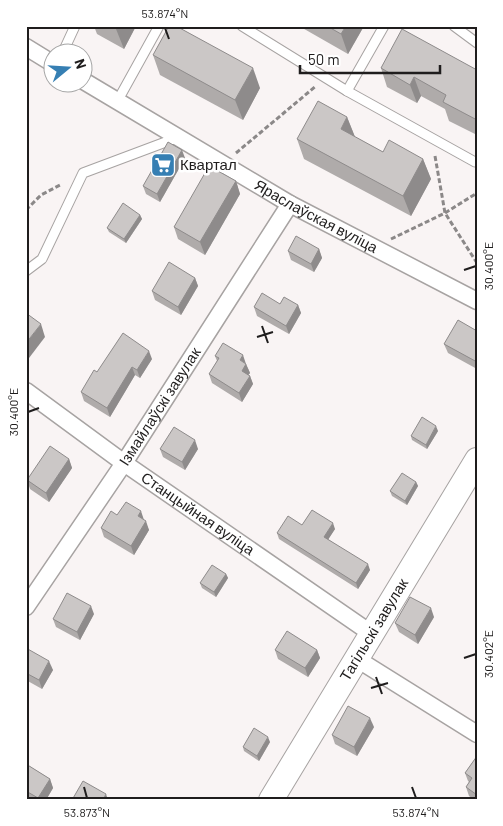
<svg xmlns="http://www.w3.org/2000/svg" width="503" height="826" font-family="Barlow,sans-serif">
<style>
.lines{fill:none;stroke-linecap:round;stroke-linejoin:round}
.service-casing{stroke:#a7a3a2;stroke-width:11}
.minor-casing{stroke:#a7a3a2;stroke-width:19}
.secondary-casing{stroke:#a7a3a2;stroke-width:26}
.path{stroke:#8b8888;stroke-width:3;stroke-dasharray:5 2.5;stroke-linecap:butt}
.service{stroke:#fff;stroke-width:9}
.minor{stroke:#fff;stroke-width:16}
.secondary{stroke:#fff;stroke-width:24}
.wall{fill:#afabaa}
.shaded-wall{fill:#8e8b8b}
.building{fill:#cbc7c6;stroke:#8e8b8b}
.ticks{fill:none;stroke:#1f1d1d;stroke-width:2}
.labels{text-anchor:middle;stroke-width:5;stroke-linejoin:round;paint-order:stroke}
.poi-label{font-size:15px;fill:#1f1d1d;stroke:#fff;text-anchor:start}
.street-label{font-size:15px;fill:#1f1d1d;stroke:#fff}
.neatline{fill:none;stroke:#1f1d1d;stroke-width:2}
.ticks-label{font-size:12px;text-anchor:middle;fill:#1f1d1d}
</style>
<rect width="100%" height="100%" fill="#f9f4f4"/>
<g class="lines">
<defs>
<g id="service">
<polyline points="242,26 347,91 475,162"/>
<polyline points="454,26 477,43"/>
<polyline points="63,52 75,26"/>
<polyline points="347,91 384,26"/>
<polyline points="118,100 159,26"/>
<polyline points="26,271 42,259 83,173 179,137"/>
</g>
<g id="minor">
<polyline points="26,47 52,63"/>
<path id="s1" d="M 82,80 L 290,204 L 477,301"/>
<path id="s2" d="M 26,391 L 124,463 L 372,634"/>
<path id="s3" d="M 26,607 L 124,463 L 290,204"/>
<polyline points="357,659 477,734"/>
</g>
<g id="secondary">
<path id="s4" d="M 271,800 L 477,460"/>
</g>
</defs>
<use href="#service" class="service-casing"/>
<use href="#minor" class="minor-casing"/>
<use href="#secondary" class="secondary-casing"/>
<g class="path">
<polyline points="236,153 316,86"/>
<polyline points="435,156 445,213 477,263"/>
<polyline points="26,210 41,195 62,184"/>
<polyline points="391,239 445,213 477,193"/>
</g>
<use href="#service" class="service"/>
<use href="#minor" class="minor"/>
<use href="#secondary" class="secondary"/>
</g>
<g class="wall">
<polygon points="94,26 136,26 124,49 97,34"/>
<polygon points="299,26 364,26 348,54"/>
<polygon points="153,55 260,88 243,120 160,75"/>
<polygon points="381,68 477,70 477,135 449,121 445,109 421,96 417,103 387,87"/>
<polygon points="347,117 355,137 383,152 423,159 431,179 411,216 304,159 297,139"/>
<polygon points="185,158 160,202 146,194 143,186"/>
<polygon points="236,181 240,194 205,255 178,239 174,227"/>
<polygon points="140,215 142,219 126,243 109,232 107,228"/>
<polygon points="319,249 322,258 314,272 291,260 288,251"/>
<polygon points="195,278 198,286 181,315 155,300 152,291"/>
<polygon points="280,304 298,305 301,313 289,334 257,316 254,307"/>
<polygon points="477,331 477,369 448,353 444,344"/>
<polygon points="215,356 246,364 250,373 248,375 250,376 253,384 242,402 212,383 209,374 217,361"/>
<polygon points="152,359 140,378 135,375 110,417 84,401 81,392 97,372"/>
<polygon points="438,431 427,449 412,440 411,436"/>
<polygon points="160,449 198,449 185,470 163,457"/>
<polygon points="69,459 72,468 49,502 30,489 27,480"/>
<polygon points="416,482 418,486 407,505 392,496 390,491"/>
<polygon points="117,515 144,520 149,530 134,555 104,537 101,528"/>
<polygon points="302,525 335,529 328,539 370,570 358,589 279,539 277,533"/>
<polygon points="226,574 228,578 216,597 202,588 200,583"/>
<polygon points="94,614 80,640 56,627 53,619"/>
<polygon points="434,617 418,644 399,632 395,623"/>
<polygon points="26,648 53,670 42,689 26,680"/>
<polygon points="275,650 317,650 320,658 308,677 278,659"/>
<polygon points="374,727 357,756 335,744 332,735"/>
<polygon points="270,742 259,761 244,751 243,747"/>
<polygon points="477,756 477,800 474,800 469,796 466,787 469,782 468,781 465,773"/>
<polygon points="26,764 50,779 53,788 46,800 30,800 26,797"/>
</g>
<g class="shaded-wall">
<polygon points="118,26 136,26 124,49 116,29"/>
<polygon points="346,26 364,26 348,54 341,34"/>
<polygon points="253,68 260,88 243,120 235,100"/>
<polygon points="414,77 421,96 417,103 410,85"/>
<polygon points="347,117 355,137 341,129"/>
<polygon points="182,150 185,158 160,202 157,194"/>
<polygon points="423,159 431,179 411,216 403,196"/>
<polygon points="236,181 240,194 205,255 200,242"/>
<polygon points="140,215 142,219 126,243 124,239"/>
<polygon points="319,249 322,258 314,272 311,264"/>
<polygon points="195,278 198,286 181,315 178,307"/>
<polygon points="298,305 301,313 289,334 286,326"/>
<polygon points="41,324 45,337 26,362 26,343"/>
<polygon points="149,351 152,359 140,378 137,370"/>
<polygon points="243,355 246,364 240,360"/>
<polygon points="246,364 250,373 245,379 242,371"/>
<polygon points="132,367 135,375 110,417 107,408"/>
<polygon points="250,376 253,384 242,402 239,393"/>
<polygon points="436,426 438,431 427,449 426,445"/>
<polygon points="195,440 198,449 185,470 182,462"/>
<polygon points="69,459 72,468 49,502 46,493"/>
<polygon points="416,482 418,486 407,505 405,501"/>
<polygon points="141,511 144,520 138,516"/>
<polygon points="146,521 149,530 134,555 131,546"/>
<polygon points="333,523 335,529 326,543 324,537"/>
<polygon points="368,564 370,570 358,589 356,583"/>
<polygon points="226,574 228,578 216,597 214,592"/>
<polygon points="91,606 94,614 80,640 77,632"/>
<polygon points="431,608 434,617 418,644 415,635"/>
<polygon points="317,650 320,658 308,677 305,668"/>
<polygon points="49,661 53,670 42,689 39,680"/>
<polygon points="370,718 374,727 357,756 354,747"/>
<polygon points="268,737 270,742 259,761 257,756"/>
<polygon points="50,779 53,788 46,800 39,800 38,798"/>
<polygon points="106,794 108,800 103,800"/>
</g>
<g class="building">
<polygon points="169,26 176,26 253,68 235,100 153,55"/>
<polygon points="327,26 346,26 341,34"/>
<polygon points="402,29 477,70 477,120 443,102 446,95 414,77 410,85 381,68"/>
<polygon points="318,101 347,117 341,129 383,152 389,140 423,159 403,196 297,139"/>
<polygon points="168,142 182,150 157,194 143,186"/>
<polygon points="209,166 236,181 200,242 174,227"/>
<polygon points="123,203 140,215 124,239 107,228"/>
<polygon points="296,236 319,249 311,264 288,251"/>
<polygon points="169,262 195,278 178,307 152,291"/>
<polygon points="262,293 280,304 284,297 298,305 286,326 254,307"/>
<polygon points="26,313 41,324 26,343"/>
<polygon points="458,320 477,331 477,362 444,344"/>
<polygon points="123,333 149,351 137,370 132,367 107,408 81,392 94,370 97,372"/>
<polygon points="223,343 243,355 240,360 246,364 242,371 250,376 239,393 209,374 219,358 215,356"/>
<polygon points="422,417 436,426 426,445 411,436"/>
<polygon points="174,427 195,440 182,462 160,449"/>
<polygon points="50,446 69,459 46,493 27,480"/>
<polygon points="402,473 416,482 405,501 390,491"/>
<polygon points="126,502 141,511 138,516 146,521 131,546 101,528 111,511 117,515"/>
<polygon points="312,510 333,523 324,537 368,564 356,583 277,533 288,516 302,525"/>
<polygon points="212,565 226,574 214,592 200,583"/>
<polygon points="67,593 91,606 77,632 53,619"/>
<polygon points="410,597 431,608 415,635 395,623"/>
<polygon points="287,631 317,650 305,668 275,650"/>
<polygon points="26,648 49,661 39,680 26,673"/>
<polygon points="348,706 370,718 354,747 332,735"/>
<polygon points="254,728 268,737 257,756 243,747"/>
<polygon points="477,756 477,795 466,787 472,778 465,773"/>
<polygon points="26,764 50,779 38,798 26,791"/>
<polygon points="83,781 106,794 103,800 72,800"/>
</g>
<path class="ticks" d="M 165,28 L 169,39M 464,270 L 476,266M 262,326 L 268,343M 257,337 L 273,332M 28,412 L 39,408M 464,658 L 476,654M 376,677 L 382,694M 371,688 L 388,683M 84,787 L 87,798M 412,787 L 416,798"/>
<defs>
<symbol id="supermarket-square" viewBox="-11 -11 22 22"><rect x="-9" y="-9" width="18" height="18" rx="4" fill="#367fb3" stroke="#fff"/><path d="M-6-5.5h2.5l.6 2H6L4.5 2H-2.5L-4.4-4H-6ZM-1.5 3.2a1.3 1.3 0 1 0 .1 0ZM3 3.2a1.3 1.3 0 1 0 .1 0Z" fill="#fff"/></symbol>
</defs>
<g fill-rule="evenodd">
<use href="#supermarket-square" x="149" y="151" width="28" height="28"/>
</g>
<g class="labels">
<g class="poi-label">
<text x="180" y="170">Квартал</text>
</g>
<g class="street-label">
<text dy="5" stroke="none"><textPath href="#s1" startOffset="271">Яраслаўская вуліца</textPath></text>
<text dy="5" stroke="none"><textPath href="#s3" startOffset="241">Ізмайлаўскі завулак</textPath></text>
<text dy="5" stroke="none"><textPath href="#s2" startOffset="211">Станцыйная вуліца</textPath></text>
<text dy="5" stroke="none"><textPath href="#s4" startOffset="199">Тагільскі завулак</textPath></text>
</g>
</g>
<rect width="503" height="826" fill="none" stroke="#ffffff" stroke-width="55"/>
<g transform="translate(68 68) rotate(72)"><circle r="24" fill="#ffffff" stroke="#a5a5a5"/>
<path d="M0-4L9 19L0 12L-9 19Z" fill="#367fb3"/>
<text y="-8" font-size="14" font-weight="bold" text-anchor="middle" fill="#1f1d1d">N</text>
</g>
<path d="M300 65v8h140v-8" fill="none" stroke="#1f1d1d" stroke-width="2.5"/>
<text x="308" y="65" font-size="15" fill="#1f1d1d" stroke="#ffffff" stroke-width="4" paint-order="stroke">50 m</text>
<rect x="28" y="28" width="448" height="770" class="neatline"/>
<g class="ticks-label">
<text x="165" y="18">53.874°N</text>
<text transform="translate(489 266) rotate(-90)" y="4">30.400°E</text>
<text transform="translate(14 412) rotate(-90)" y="4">30.400°E</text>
<text transform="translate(489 654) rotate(-90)" y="4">30.402°E</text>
<text x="87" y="817">53.873°N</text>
<text x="416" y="817">53.874°N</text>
</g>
</svg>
